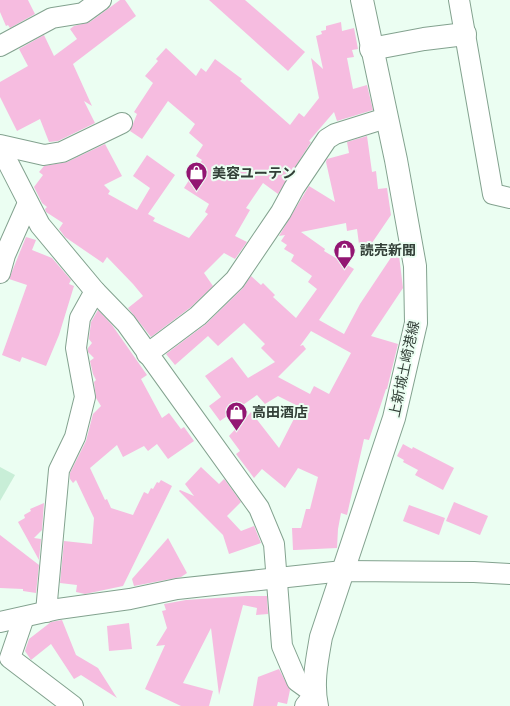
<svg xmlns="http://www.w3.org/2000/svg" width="510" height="706" font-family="Manrope,'Noto Sans JP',sans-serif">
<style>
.green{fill:#c8eed7}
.building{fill:#f6bce0;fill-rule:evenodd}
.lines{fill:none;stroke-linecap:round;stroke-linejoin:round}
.minor-casing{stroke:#83a28f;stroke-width:22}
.tertiary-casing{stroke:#83a28f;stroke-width:24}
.secondary-casing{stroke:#83a28f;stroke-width:24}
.minor{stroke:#fff;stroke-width:20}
.tertiary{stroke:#fff;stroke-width:22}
.secondary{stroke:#fff;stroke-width:22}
.labels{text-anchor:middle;stroke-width:4;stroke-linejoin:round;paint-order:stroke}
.poi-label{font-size:14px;font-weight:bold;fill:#323f37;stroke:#ebfef2;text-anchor:start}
.street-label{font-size:14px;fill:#323f37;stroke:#ebfef2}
</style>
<rect width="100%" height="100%" fill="#ebfef2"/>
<polygon class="green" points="0,467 15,475 0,501"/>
<g class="building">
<polygon points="0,0 28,0 35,14 10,28 8,25 6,26 0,12"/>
<polygon points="120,0 125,0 136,16 73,64 92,106 84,101 95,123 58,141 49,142 40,119 17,131 0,97 0,82 28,66 19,49 44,35 54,56 77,39 70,29 74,26 90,22"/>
<polygon points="209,0 245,0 305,52 288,71"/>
<polygon points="341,22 342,31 354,28 358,49 352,50 354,57 347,58 353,89 367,85 373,110 337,121 334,112 309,141 311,142 278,194 263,183 246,208 250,210 235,236 247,242 235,259 224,253 204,273 213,286 191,307 151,337 128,308 143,296 133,284 107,257 103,263 65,237 59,229 63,223 46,212 45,209 47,207 42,203 34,187 43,175 39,172 44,166 67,162 105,144 122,176 104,185 110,191 108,194 137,210 150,188 133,176 147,155 175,175 148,214 155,218 153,221 189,238 208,214 205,212 209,204 184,188 202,160 196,156 203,145 189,133 195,124 168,101 142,139 130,131 137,114 134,112 153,83 145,76 158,61 156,59 166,48 196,76 201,68 206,72 215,59 242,79 240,81 290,125 299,113 304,117 319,98 311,58 323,69 316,36 322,34 321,31 326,30 326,26"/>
<path d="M 367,136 L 372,172 L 376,171 L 378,189 L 387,188 L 391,215 L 361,259 L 357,229 L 347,231 L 346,223 L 301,232 L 325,249 L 324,251 L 354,269 L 319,320 L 344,334 L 360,304 L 398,247 L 403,288 L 371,336 L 398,344 L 387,389 L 386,389 L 369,440 L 364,439 L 347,515 L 341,513 L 338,529 L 337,548 L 295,550 L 293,550 L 292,528 L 301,528 L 306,509 L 310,509 L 318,477 L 298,468 L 285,488 L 262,469 L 254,478 L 236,454 L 240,451 L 229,436 L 251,412 L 279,448 L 300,407 L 278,396 L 265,404 L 257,395 L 220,421 L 209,406 L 221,397 L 205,376 L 232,357 L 248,378 L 275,362 L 261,348 L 265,344 L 244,323 L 218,346 L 208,336 L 175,365 L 166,354 L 206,324 L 243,288 L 251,276 L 261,285 L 263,283 L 275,295 L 273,297 L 296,318 L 317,289 L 308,282 L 312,276 L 291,261 L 294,255 L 284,249 L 287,245 L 281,241 L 285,235 L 279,236 L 309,186 L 335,202 L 326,162 L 327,159 L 349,153 L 347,142 ZM 311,331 L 351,353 L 329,394 L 314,386 L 310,394 L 278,377 L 306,349 L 303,345 L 300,346 Z"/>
<polygon points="26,237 36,240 32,250 52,258 71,280 69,284 74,286 59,335 46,366 22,357 20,362 2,355 27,285 9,279"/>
<polygon points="98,310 112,325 147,375 141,379 162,418 169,413 181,429 184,427 194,441 168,459 157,444 148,451 144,446 123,457 117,445 90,468 105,500 107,499 111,508 133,515 144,492 148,494 151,488 153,489 157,482 159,483 161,480 172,486 123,586 85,594 76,592 77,585 60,583 64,541 92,544 94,518 76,480 73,483 70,479 70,473 86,441 93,414 101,406 96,398 94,382 96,380 93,374 90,361 94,358 88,352 88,348 92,343 89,339 91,322"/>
<polygon points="403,444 412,449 413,447 454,468 443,490 415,475 418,470 403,462 404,460 397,456"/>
<polygon points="201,467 219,484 224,479 225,480 241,502 227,516 241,531 254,526 261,543 229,554 223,535 179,491 180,490 194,496 185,484"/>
<polygon points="454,502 488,516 480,535 446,521"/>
<polygon points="44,503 42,530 34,538 41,539 39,560 18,522 25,518 24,515 31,511 30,509"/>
<polygon points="409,505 445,518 439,535 403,521"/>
<polygon points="0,535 39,565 36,593 23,591 23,589 0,588"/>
<polygon points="168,538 187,573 181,577 134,586 132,579"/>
<polygon points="246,596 267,596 268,614 256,615 257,608 243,605 219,695 211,628 183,683 213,691 209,706 181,706 145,689 165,645 156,646 167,628 162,611 166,610 164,604 186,600"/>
<polygon points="62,620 76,655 98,668 117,698 81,675 74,679 51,644 31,660 25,651 29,639 51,622"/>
<polygon points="129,623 132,649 109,651 107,626"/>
<polygon points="279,669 290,690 287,704 278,702 277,706 253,706 258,677"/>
</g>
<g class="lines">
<defs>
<g id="minor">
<polyline points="459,0 493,194 510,198"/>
<polyline points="0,46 52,18 83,13 101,0"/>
<polyline points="0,145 44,155 62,152 122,123"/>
<polyline points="0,147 40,225 95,291 126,323 259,508 274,544 282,646 297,681 315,694 305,706"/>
<polyline points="0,273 5,255 28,203"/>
<polyline points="147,354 198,316 235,280 281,212 294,188 327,139 335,134 386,118"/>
<polyline points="46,612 59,470 75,437 85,397 76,348 80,318 95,291"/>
<polyline points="24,617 10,658 73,706"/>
<polyline points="0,622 58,609 130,599 177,589 343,571 474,572 510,574"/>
</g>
<polyline id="tertiary" points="371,49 424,39 465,34"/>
<path id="secondary" d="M 317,706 C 312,683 317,660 321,637 L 394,418 L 416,323 L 415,266 L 396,160 L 362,0"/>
</defs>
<use href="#minor" class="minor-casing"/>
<use href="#tertiary" class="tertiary-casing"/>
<use href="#secondary" class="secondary-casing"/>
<use href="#minor" class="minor"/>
<use href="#tertiary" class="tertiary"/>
<use href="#secondary" class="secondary"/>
</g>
<defs>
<symbol id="shop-pin" viewBox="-11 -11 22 30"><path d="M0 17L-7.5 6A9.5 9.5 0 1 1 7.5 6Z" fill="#921672" stroke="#ebfef2"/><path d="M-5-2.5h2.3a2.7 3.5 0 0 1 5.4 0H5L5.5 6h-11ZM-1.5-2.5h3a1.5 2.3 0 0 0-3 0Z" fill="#fff"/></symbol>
</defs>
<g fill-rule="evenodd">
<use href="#shop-pin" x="184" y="160" width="25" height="34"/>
<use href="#shop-pin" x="332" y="238" width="25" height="34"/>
<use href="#shop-pin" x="224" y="400" width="25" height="34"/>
</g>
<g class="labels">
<g class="poi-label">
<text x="212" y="178">美容ユーテン</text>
<text x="360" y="255">読売新聞</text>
<text x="252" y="417">高田酒店</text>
</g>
<g class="street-label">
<text transform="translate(404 369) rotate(-78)" y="5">上新城土崎港線</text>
</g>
</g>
</svg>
